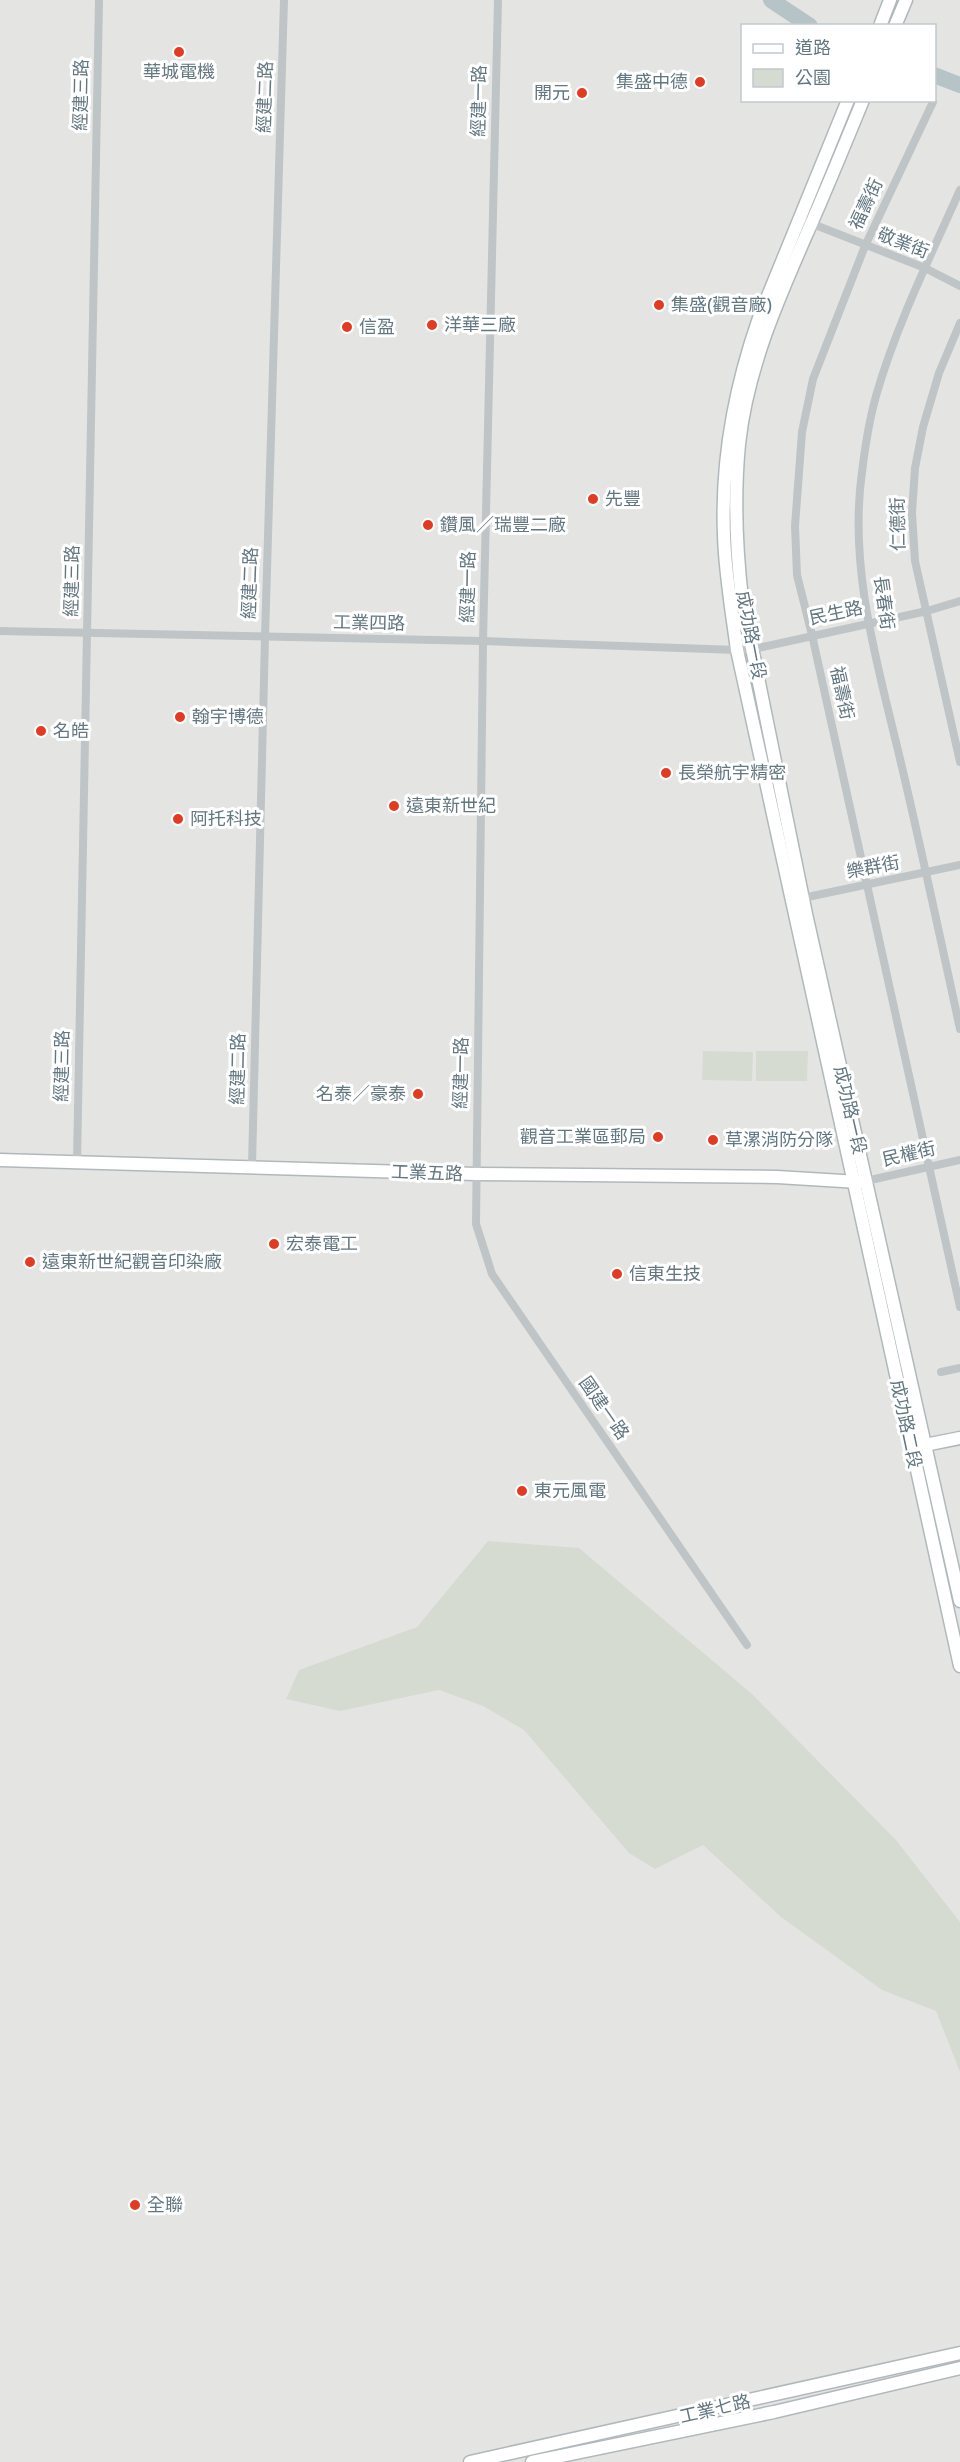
<svg xmlns="http://www.w3.org/2000/svg" width="960" height="2462" font-family="'Varela Round','Noto Sans TC',sans-serif">
<style>
.built{fill:#e4e5e3;fill-rule:evenodd}
.green{fill:#d6dbd1}
.lines{fill:none;stroke-linecap:round;stroke-linejoin:round}
.river{stroke:#b6c4c7;stroke-width:16}
.secondary-casing{stroke:#b1b8bb;stroke-width:15}
.street{stroke:#bfc4c6;stroke-width:8}
.secondary{stroke:#fff;stroke-width:12}
.poi-dot{fill:#e33b21;stroke:#fff;stroke-width:2}
.labels{text-anchor:middle;stroke-width:6;stroke-linejoin:round;paint-order:stroke}
.poi-label{font-size:18px;fill:#637781;stroke:#fff;text-anchor:start}
.street-label{font-size:18px;fill:#637781;stroke:#fff}
</style>
<rect width="100%" height="100%" fill="#f4f4f0"/>
<path class="built" d="M 0,0 L 960,0 L 960,2462 L 0,2462 ZM 742,26 L 934,26 L 934,100 L 742,100 Z"/>
<g class="green">
<polygon points="703,1051 753,1052 752,1081 702,1080"/>
<polygon points="756,1051 808,1051 807,1081 756,1081"/>
<polygon points="488,1541 579,1548 752,1694 896,1840 960,1922 960,2072 936,2011 882,1990 781,1917 703,1845 655,1869 629,1853 524,1730 483,1706 439,1690 340,1711 286,1699 299,1670 417,1627"/>
</g>
<g class="lines">
<g class="river">
<polyline points="771,0 810,26"/>
<polyline points="934,75 960,85"/>
</g>
<defs>
<g id="secondary">
<polyline points="880,26 890,0"/>
<polyline points="895,26 906,0"/>
<path d="M 848,100 L 759,318 C 735,387 721,462 724,535 C 725,573 732,612 737,650 L 960,1666"/>
<path d="M 863,100 C 845,144 827,188 808,231 C 778,299 747,369 739,444 C 734,496 736,547 742,599 L 806,914 L 960,1601"/>
<polyline points="0,1160 476,1174 777,1177 859,1182"/>
<polyline points="917,1444 925,1445 960,1438"/>
<polyline points="470,2462 960,2353"/>
<polyline points="532,2462 774,2412 960,2368"/>
</g>
</defs>
<use href="#secondary" class="secondary-casing"/>
<g class="street">
<polyline points="498,0 483,641 476,1224 492,1274 747,1645"/>
<polyline points="933,102 865,246 813,379 802,432 795,526 797,575 812,635 960,1307"/>
<path d="M 960,190 C 930,257 896,326 876,396 C 869,421 865,447 862,472 C 848,570 879,669 901,763 C 922,852 941,941 960,1029"/>
<polyline points="800,219 925,268 960,286"/>
<polyline points="960,323 939,373 923,427 915,468 912,513 915,561 960,762"/>
<polyline points="0,631 483,641 737,650 753,649 927,611 960,601"/>
<polyline points="798,899 960,865"/>
<polyline points="77,1162 99,0"/>
<polyline points="252,1166 265,637 284,0"/>
<polyline points="866,1181 960,1160"/>
<polyline points="941,1372 960,1368"/>
</g>
<use href="#secondary" class="secondary"/>
</g>
<g class="poi-dot">
<circle cx="179" cy="52" r="6"/>
<circle cx="700" cy="82" r="6"/>
<circle cx="582" cy="93" r="6"/>
<circle cx="659" cy="305" r="6"/>
<circle cx="432" cy="325" r="6"/>
<circle cx="347" cy="327" r="6"/>
<circle cx="593" cy="499" r="6"/>
<circle cx="428" cy="525" r="6"/>
<circle cx="180" cy="717" r="6"/>
<circle cx="41" cy="731" r="6"/>
<circle cx="666" cy="773" r="6"/>
<circle cx="394" cy="806" r="6"/>
<circle cx="178" cy="819" r="6"/>
<circle cx="418" cy="1094" r="6"/>
<circle cx="658" cy="1137" r="6"/>
<circle cx="713" cy="1140" r="6"/>
<circle cx="274" cy="1244" r="6"/>
<circle cx="30" cy="1262" r="6"/>
<circle cx="617" cy="1274" r="6"/>
<circle cx="522" cy="1491" r="6"/>
<circle cx="135" cy="2205" r="6"/>
</g>
<g class="labels">
<g class="poi-label">
<text x="179" y="78" text-anchor="middle">華城電機</text>
<text x="688" y="88" text-anchor="end">集盛中德</text>
<text x="570" y="99" text-anchor="end">開元</text>
<text x="671" y="311">集盛(觀音廠)</text>
<text x="444" y="331">洋華三廠</text>
<text x="359" y="333">信盈</text>
<text x="605" y="505">先豐</text>
<text x="440" y="531">鑽風／瑞豐二廠</text>
<text x="192" y="723">翰宇博德</text>
<text x="53" y="737">名皓</text>
<text x="678" y="779">長榮航宇精密</text>
<text x="406" y="812">遠東新世紀</text>
<text x="190" y="825">阿托科技</text>
<text x="406" y="1100" text-anchor="end">名泰／豪泰</text>
<text x="646" y="1143" text-anchor="end">觀音工業區郵局</text>
<text x="725" y="1146">草漯消防分隊</text>
<text x="286" y="1250">宏泰電工</text>
<text x="42" y="1268">遠東新世紀觀音印染廠</text>
<text x="629" y="1280">信東生技</text>
<text x="534" y="1497">東元風電</text>
<text x="147" y="2211">全聯</text>
</g>
<g class="street-label">
<text transform="translate(81 95) rotate(-89)" y="6">經建三路</text>
<text transform="translate(265 97) rotate(-88)" y="6">經建二路</text>
<text transform="translate(479 101) rotate(-89)" y="6">經建一路</text>
<text transform="translate(866 204) rotate(-65)" y="6">福壽街</text>
<text transform="translate(903 243) rotate(21)" y="6">敬業街</text>
<text transform="translate(898 524) rotate(-91)" y="6">仁德街</text>
<text transform="translate(72 581) rotate(-89)" y="6">經建三路</text>
<text transform="translate(250 583) rotate(-88)" y="6">經建二路</text>
<text transform="translate(468 587) rotate(-89)" y="6">經建一路</text>
<text transform="translate(884 603) rotate(82)" y="6">長春街</text>
<text transform="translate(836 613) rotate(-12)" y="6">民生路</text>
<text transform="translate(369 623) rotate(1)" y="6">工業四路</text>
<text transform="translate(751 635) rotate(79)" y="6">成功路一段</text>
<text transform="translate(842 693) rotate(78)" y="6">福壽街</text>
<text transform="translate(873 867) rotate(-11)" y="6">樂群街</text>
<text transform="translate(62 1066) rotate(-89)" y="6">經建三路</text>
<text transform="translate(238 1069) rotate(-89)" y="6">經建二路</text>
<text transform="translate(461 1073) rotate(-89)" y="6">經建一路</text>
<text transform="translate(850 1110) rotate(77)" y="6">成功路一段</text>
<text transform="translate(909 1154) rotate(-13)" y="6">民權街</text>
<text transform="translate(427 1173) rotate(2)" y="6">工業五路</text>
<text transform="translate(604 1408) rotate(55)" y="6">國建一路</text>
<text transform="translate(906 1424) rotate(78)" y="6">成功路二段</text>
<text transform="translate(715 2409) rotate(-13)" y="6">工業七路</text>
</g>
</g>
<rect x="741" y="24" width="195" height="78" fill="#ffffff" stroke="#c1c9cd" stroke-width="1.5"/>
<rect x="753" y="44" width="30" height="9" fill="#ffffff" stroke="#c1c9cd" stroke-width="1.5"/>
<text x="795" y="54" font-size="18" fill="#637781">道路</text>
<rect x="753" y="69" width="30" height="18" fill="#d6dbd1" stroke="#c1c9cd" stroke-width="1.5"/>
<text x="795" y="84" font-size="18" fill="#637781">公園</text>
</svg>
